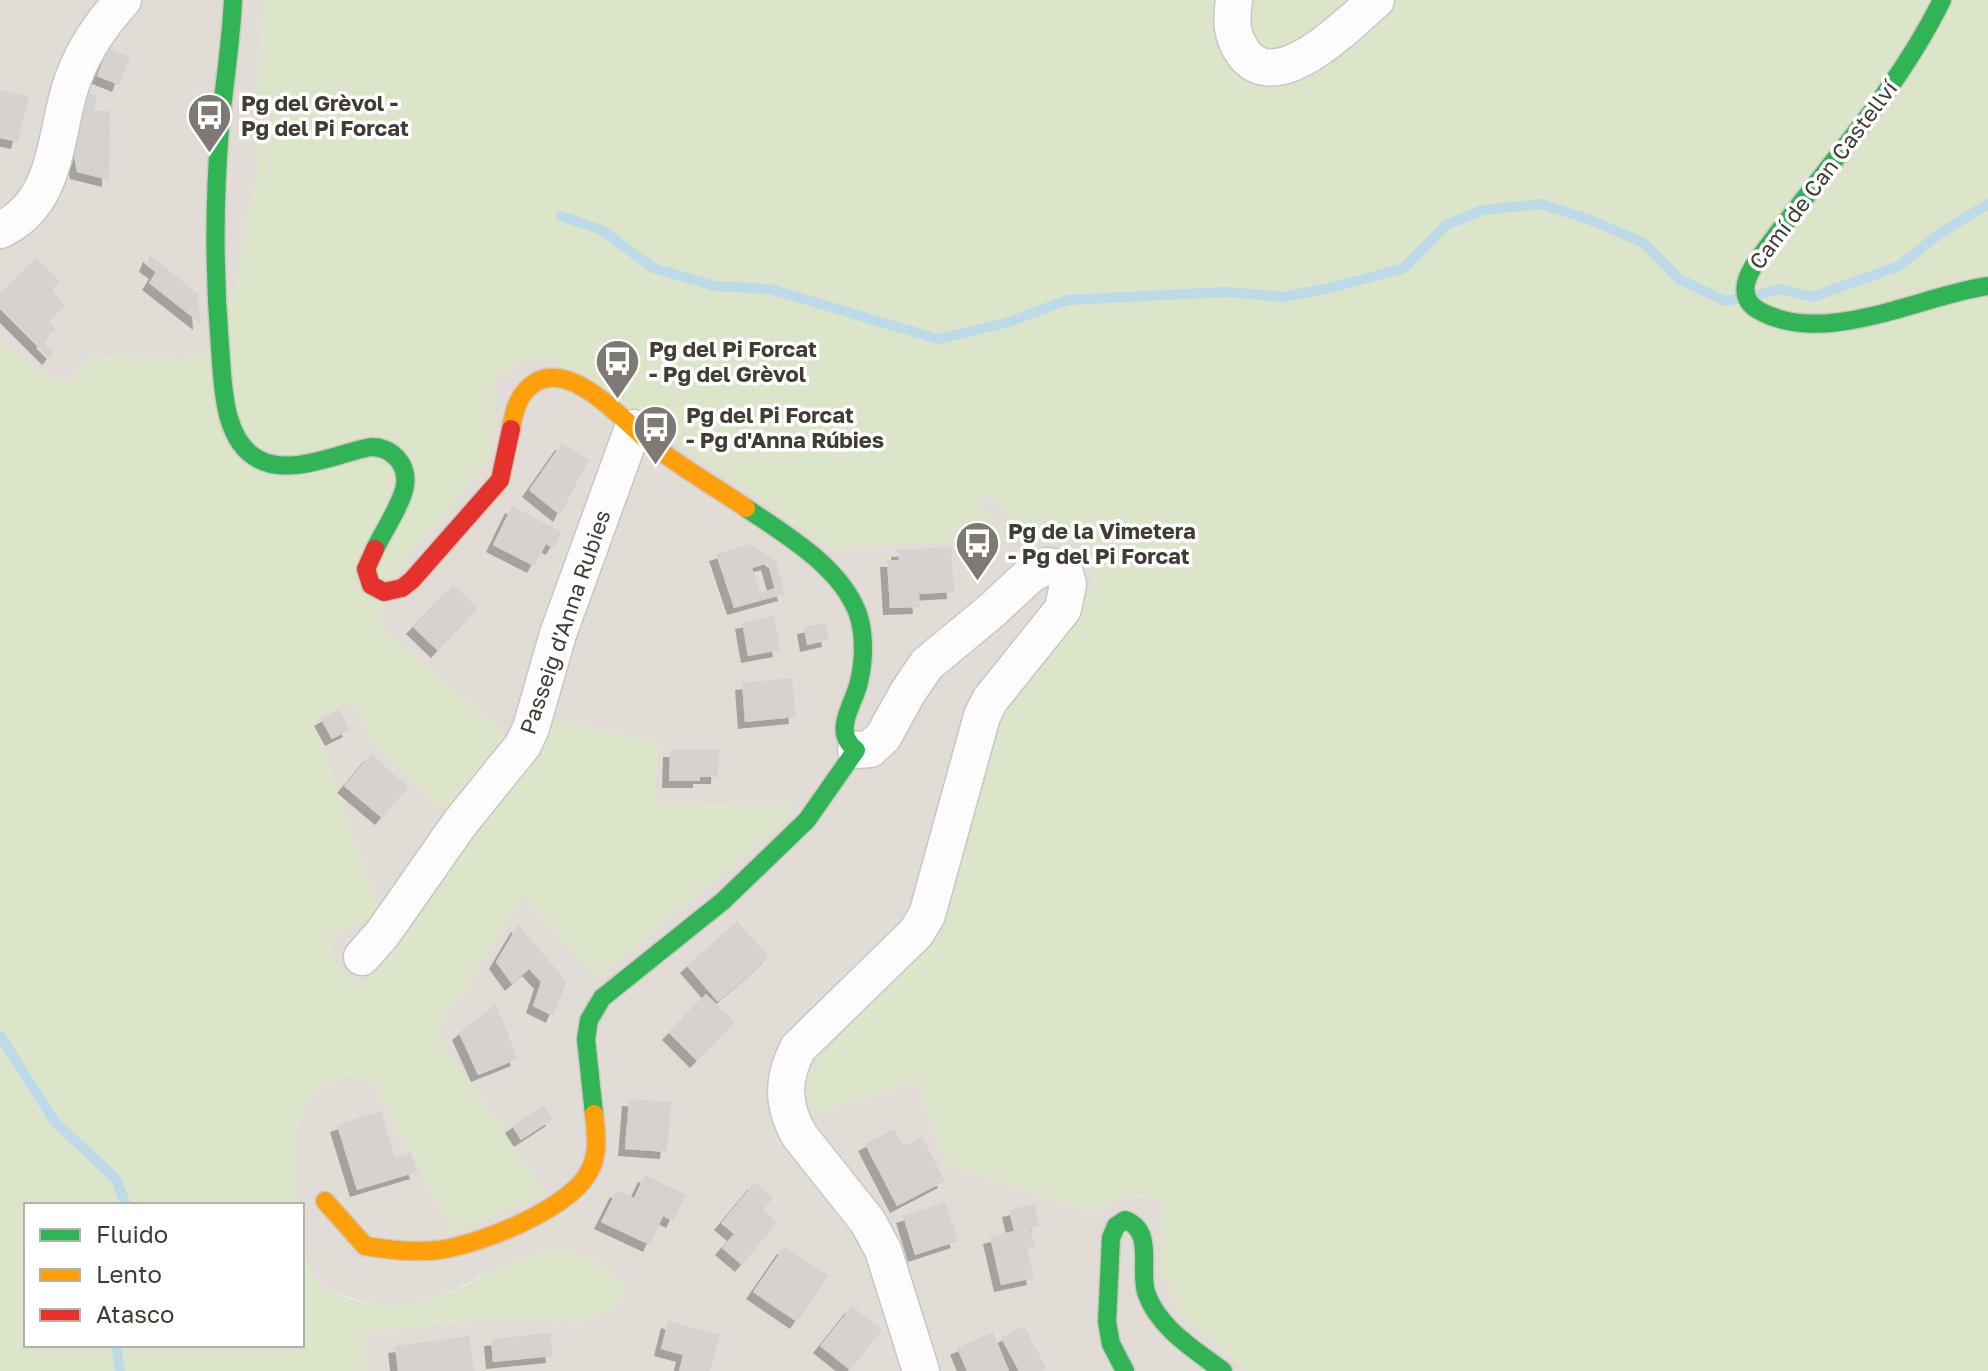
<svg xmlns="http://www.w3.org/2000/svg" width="1988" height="1371" font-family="'Golos Text',sans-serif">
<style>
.residential{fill:#e1dcd5}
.green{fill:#dce5ca}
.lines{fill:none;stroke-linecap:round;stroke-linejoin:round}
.stream{stroke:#bcdae7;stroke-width:10}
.building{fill:#d5d2cf;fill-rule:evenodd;filter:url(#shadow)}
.street-casing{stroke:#c9c7c4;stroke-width:39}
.fast-casing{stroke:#ccc7bf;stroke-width:21}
.slow-casing{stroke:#ccc7bf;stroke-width:21}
.jam-casing{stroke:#ccc7bf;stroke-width:21}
.street{stroke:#fcfcfc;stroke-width:36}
.fast{stroke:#30b455;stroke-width:18}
.slow{stroke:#ff9f0a;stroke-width:18}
.jam{stroke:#e5322d;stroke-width:18}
.labels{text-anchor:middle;stroke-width:7;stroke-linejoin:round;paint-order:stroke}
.poi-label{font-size:22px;font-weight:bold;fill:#423c35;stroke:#fff;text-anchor:start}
.street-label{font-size:22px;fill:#423c35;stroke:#fff}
</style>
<defs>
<filter id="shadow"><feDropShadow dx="-7" dy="7" stdDeviation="0" flood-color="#0004"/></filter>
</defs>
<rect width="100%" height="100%" fill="#edebe8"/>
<g class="residential">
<polygon points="0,0 264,0 257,86 258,174 245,230 237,285 205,355 179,360 121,354 93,358 68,383 43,374 0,340"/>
<polygon points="546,356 1004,532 977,505 984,494 1023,525 1078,540 1090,553 1095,572 1088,596 1011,698 924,941 894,983 839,1035 839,1039 812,1068 810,1115 917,1081 1108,1202 1120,1196 1139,1196 1157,1200 1164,1207 1161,1274 1167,1279 1179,1314 1248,1371 367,1371 364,1359 365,1333 475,1320 530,1319 584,1322 525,1256 443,1295 413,1304 383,1307 328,1291 309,1271 302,1244 302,1205 297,1205 295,1162 296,1135 304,1108 321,1086 348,1076 374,1082 408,1148 545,1192 434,1030 465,989 523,894 792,805 654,804 658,743 548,718 389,957 372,976 359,984 346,976 333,960 331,941 345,928 380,915 313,720 351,702 368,730 377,624 397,571 495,378 523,360"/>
</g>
<path class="green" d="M 264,0 L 1988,0 L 1988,1371 L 1248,1371 L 1179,1314 L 1167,1279 L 1161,1275 L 1164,1207 C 1141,1187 1115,1195 1095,1214 L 945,1164 L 917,1081 L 809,1115 C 796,1077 814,1065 839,1039 L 839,1035 L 894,983 L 924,941 L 996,725 C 1013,696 1033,670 1053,643 C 1068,622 1091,600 1094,574 C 1098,549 1075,539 1056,534 L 1050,538 L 1023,525 L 984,494 L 977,505 L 1004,532 L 1006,540 L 831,549 L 546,356 L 523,360 L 495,378 L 491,457 L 397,571 L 377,624 L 508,736 L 454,803 L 442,809 L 370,742 L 368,730 L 351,703 L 313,720 L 380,915 L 345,928 L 331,941 C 333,964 339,972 359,984 C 401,958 419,905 445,865 C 478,815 514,767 548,718 L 659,743 L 655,804 L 793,805 L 787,820 L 597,979 L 523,895 L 465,989 L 434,1030 L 546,1193 L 453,1233 L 374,1082 L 348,1076 L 321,1086 L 304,1108 L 296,1135 L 297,1205 L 26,1205 L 26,1345 L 302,1345 L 302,1244 C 310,1277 318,1289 351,1299 C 391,1312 431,1303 469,1284 C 496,1271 521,1252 553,1251 C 584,1249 607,1267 627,1288 L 610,1311 L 584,1322 L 530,1319 L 475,1320 L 366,1333 L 364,1359 L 367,1371 L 0,1371 L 0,340 L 43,374 L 68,383 L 93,358 L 121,354 L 178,360 L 205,355 L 237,285 L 245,230 L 258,174 L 257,86 Z"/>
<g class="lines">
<g class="stream">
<polyline points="561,216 602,230 653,268 715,286 770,289 938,339 1006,323 1068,300 1225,292 1283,297 1330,288 1404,268 1446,225 1483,210 1541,204 1588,219 1644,243 1679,279 1725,301 1735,299"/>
<polyline points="1759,294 1780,289 1812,297 1899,266 1939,234 1988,204"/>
<polyline points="0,1036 55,1122 116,1179 126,1205"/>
<polyline points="116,1345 120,1371"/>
</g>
</g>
<g class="building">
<polygon points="108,48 130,57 119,85 97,76"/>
<polygon points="0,90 29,97 18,142 0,138"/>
<polygon points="73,94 96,94 95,111 110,111 109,180 77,172 71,140"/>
<polygon points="150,255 198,294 200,323 149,283 156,272 146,265"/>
<polygon points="36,258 60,282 51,290 65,305 49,322 56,329 43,341 54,352 49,358 0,309 0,293"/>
<polygon points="562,443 589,460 560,515 529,490"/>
<polygon points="512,506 562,532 553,548 546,544 534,566 493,545"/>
<path d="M 750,544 L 776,561 L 785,594 L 734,608 L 716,554 ZM 768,563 L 775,588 L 761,593 L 752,568 Z"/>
<polygon points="951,547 954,592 919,594 920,607 890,608 887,560 899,560 898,550"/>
<polygon points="453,585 478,608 438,651 413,627"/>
<polygon points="774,616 780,650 748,656 742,622"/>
<polygon points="826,623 829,640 807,645 804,627"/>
<polygon points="792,678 796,717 745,722 742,683"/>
<polygon points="339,709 350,730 332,739 321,719"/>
<polygon points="670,750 719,750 718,777 700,777 700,781 669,781"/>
<polygon points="371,754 408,787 382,818 344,786"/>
<polygon points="737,921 769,957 718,1002 687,966"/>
<polygon points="518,925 567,982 553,1016 533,1006 541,982 529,969 512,984 496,962"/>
<polygon points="706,994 735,1022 697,1061 669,1033"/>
<polygon points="496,1004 518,1059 478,1075 459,1033"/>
<polygon points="629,1099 671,1102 667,1152 625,1149"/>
<polygon points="543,1105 553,1119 521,1140 512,1126"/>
<polygon points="381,1111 395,1158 411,1153 417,1172 357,1190 337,1125"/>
<polygon points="894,1129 903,1146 922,1137 945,1181 897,1206 865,1144"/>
<polygon points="645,1175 686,1195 673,1221 663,1216 650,1245 601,1222 617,1190 634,1198"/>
<polygon points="755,1182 773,1198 763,1210 777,1223 742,1265 722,1248 734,1234 721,1223"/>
<polygon points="945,1202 958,1241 915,1255 903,1216"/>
<polygon points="1034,1204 1039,1226 1030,1228 1035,1246 1027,1248 1034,1278 1001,1285 990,1237 1014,1231 1009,1210"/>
<polygon points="784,1247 828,1276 797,1322 753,1292"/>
<polygon points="852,1306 882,1330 850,1370 820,1346"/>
<polygon points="668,1321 720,1335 710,1371 679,1371 683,1355 661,1349"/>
<polygon points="1024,1326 1046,1368 1040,1371 1019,1371 1001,1338"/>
<polygon points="993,1332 1009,1371 967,1371 957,1348"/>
<polygon points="550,1333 553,1356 493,1362 491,1339"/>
<polygon points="469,1336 474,1371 398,1371 395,1346"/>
</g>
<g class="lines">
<defs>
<g id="street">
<path d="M 1234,0 C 1231,21 1231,36 1244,54 C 1278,98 1349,23 1376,0"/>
<path d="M 0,230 C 58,204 54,137 71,85 C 81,54 101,24 123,0"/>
<path d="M 856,750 L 870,749 L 883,737 L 908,692 L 927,664 L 990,612 L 1031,574 L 1047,566 L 1060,568 L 1065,573 L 1068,584 L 1063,609 L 990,700 L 982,716 L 927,915 L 916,933 L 798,1048 C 782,1079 782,1104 799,1135 L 868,1222 L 883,1250 L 921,1371"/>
<polyline points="362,957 383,933 460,823 523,745 531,728 558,634 633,428"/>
</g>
<g id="fast">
<path d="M 233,0 C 231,43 224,85 220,128 C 214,201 214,274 220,347 C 223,382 222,440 258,459 C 290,477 338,453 371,447 C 391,447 408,463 405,485 C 403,502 383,532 375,549"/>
<path d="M 1942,0 C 1894,98 1815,178 1753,267 C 1744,282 1740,299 1758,310 C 1824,348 1919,296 1988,286"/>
<path d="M 594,1114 L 586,1039 L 589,1020 L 602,998 L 723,901 L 807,820 L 856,750 C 831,731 854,705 859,682 C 864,661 865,635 858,614 C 841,567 786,535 746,508"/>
<path d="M 1125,1371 L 1111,1344 L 1107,1322 L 1111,1238 L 1116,1226 L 1125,1220 C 1155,1231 1139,1268 1146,1292 C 1157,1327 1195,1350 1223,1371"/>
</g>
<g id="slow">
<path d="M 511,429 C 514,410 519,392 536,382 C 575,361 626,424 654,446 C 683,469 716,487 746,508"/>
<path d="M 325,1201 L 365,1246 C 389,1250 414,1253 438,1250 C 479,1245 574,1208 591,1168 C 599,1150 596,1132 594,1114"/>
</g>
<polyline id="jam" points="375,549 366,569 371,585 384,592 402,588 412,580 500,480 511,429"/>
</defs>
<use href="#street" class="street-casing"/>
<use href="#fast" class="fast-casing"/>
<use href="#slow" class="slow-casing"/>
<use href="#jam" class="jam-casing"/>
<use href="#street" class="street"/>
<use href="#fast" class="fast"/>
<use href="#slow" class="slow"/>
<use href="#jam" class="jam"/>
</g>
<defs>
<symbol id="bus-pin" viewBox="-11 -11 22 30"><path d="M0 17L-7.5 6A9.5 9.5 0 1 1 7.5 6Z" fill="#7e7974" stroke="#fff"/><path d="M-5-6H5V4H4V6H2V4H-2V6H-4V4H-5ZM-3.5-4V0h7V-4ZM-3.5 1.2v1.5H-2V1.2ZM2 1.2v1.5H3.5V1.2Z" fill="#fff"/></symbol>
</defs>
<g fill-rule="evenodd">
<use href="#bus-pin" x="184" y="90" width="51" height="69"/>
<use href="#bus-pin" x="592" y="336" width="51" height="69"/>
<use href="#bus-pin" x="630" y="402" width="51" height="69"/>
<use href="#bus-pin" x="952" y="518" width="51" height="69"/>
</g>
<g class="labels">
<g class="poi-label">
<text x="241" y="111">Pg del Grèvol -<tspan x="241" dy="25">Pg del Pi Forcat</tspan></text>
<text x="649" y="357">Pg del Pi Forcat<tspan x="649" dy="25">- Pg del Grèvol</tspan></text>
<text x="686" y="423">Pg del Pi Forcat<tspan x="686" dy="25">- Pg d'Anna Rúbies</tspan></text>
<text x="1008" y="539">Pg de la Vimetera<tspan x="1008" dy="25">- Pg del Pi Forcat</tspan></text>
</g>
<g class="street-label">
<text transform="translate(1823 175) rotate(-53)" y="8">Camí de Can Castellví</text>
<text transform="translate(565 622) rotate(-71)" y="8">Passeig d'Anna Rubies</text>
</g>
</g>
<rect x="24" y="1203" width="280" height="144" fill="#ffffff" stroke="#b3b1ae" stroke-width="2"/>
<rect x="40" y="1229" width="40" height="12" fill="#30b455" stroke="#b3b1ae" stroke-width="2"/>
<text x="96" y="1243" font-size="24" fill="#423c35">Fluido</text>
<rect x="40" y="1269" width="40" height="12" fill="#ff9f0a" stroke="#b3b1ae" stroke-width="2"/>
<text x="96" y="1283" font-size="24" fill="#423c35">Lento</text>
<rect x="40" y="1309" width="40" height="12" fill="#e5322d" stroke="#b3b1ae" stroke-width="2"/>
<text x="96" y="1323" font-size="24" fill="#423c35">Atasco</text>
</svg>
